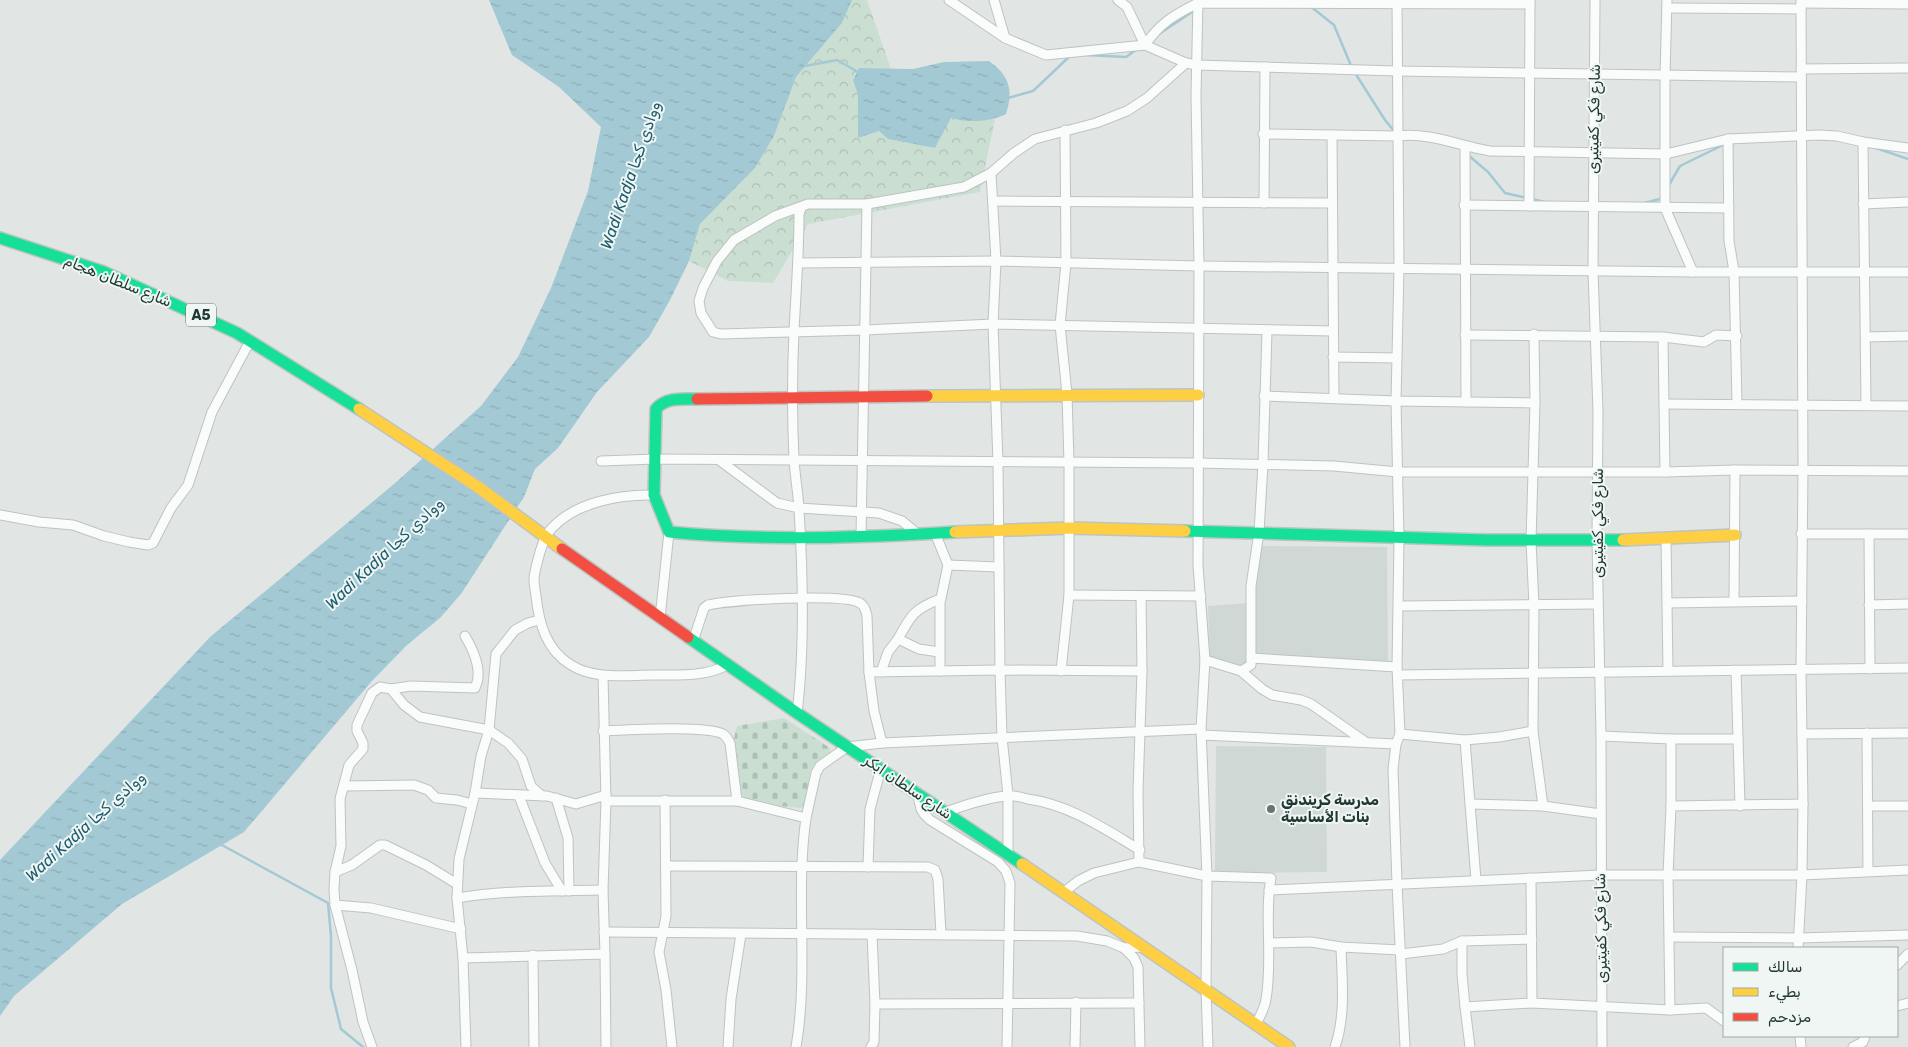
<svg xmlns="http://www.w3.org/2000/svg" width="1908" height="1047" font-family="Rubik,'Noto Sans Arabic',sans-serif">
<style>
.built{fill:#cfd8d4}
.forest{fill:url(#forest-crowns)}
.cemetery{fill:url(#cemetery-stones)}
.water{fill:url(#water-ripples)}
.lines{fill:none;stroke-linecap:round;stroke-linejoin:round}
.stream{stroke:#a3c9d4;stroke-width:2.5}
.street-casing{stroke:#bec3c1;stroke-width:11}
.fast-casing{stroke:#bdc4c2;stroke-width:14}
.slow-casing{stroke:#bdc4c2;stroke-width:14}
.jam-casing{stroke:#bdc4c2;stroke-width:14}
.street{stroke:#fafbfb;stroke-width:9}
.fast{stroke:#16e098;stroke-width:11}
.slow{stroke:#ffcf43;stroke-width:11}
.jam{stroke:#f24e42;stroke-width:11}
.poi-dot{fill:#647572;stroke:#eff6f3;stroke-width:2}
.labels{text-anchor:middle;stroke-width:4;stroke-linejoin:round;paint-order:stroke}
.shield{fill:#eff6f3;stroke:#5f716d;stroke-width:1}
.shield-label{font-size:14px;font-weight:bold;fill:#213834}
.street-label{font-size:15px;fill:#213834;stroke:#eff6f3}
.poi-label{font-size:15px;font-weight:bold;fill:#213834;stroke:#eff6f3;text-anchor:start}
.water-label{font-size:16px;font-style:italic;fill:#1e5d71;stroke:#eff6f3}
</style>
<defs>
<pattern id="forest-crowns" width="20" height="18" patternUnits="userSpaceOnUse" patternTransform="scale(1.25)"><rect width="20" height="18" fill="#cadfd2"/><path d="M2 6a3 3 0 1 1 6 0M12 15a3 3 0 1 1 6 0" fill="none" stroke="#adc0b5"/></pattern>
<pattern id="cemetery-stones" width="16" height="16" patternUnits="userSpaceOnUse" patternTransform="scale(1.25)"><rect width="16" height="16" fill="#cadfd2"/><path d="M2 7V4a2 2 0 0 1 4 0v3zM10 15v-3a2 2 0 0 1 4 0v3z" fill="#adc0b5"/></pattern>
<pattern id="water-ripples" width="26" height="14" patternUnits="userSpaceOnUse" patternTransform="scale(1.25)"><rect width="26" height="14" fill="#a3c9d4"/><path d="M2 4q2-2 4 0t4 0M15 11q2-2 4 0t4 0" fill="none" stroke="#8cadb7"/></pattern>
</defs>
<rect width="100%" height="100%" fill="#e1e6e4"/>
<g class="built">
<polygon points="1260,546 1387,547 1388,661 1253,656 1253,586"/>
<polygon points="1250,603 1248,666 1210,660 1208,606"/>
<polygon points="1216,746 1326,747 1327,872 1215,873"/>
</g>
<polygon class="forest" points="852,0 867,0 891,69 859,68 853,79 858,95 858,138 879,131 889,139 935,148 951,118 995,119 980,192 808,224 773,283 728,281 689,261 700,224 755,168 774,136 796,77 842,23"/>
<path class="cemetery" d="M 784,718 L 830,748 L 830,753 C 825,757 816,761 813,766 C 805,779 813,798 801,808 L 760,804 L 744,800 C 735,775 729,752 737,726 Z"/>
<g class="water">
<polygon points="489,0 852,0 842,23 796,77 774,136 755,168 700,224 689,261 670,300 649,337 597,392 558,448 535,469 524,497 461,594 440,618 407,645 371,682 244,832 122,904 14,996 0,1016 0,860 210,637 394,484 481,406 518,357 551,288 588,191 601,127 559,87 512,55"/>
<path d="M 989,61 C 1009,75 1014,90 1006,114 C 991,122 967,123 951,118 L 935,148 L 888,139 L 879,131 L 858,138 L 858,95 L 853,80 L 859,68 L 913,69 L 944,62 Z"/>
</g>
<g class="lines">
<g class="stream">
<polyline points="1310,6 1334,25 1352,68"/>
<polyline points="1156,36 1195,10"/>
<polyline points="1085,55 1126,57 1137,49"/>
<polyline points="805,66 837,60 858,72"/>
<polyline points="1355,73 1385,120 1395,132"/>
<polyline points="1008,98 1033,91 1070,56"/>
<polyline points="1817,139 1829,140"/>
<polyline points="1876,148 1908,159"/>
<polyline points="1468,155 1488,172 1505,193 1545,202"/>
<polyline points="1669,185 1680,166 1725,144"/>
<polyline points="1644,203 1660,199 1662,196"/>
<polyline points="220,844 328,903 331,936 331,988 341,1029 363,1047"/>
</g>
<defs>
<g id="street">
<path d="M 949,0 L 1005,38 L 1046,55 L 1145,45 C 1160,23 1174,15 1198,3 L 1530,4"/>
<polyline points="994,0 1005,38"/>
<polyline points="1118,0 1127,7 1145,45 1186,63 1197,65 1397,71 1801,77"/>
<polyline points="1198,0 1196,96 1199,266 1198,565 1205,660 1201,729 1207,876 1206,990 1208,1047"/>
<polyline points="1397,0 1399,268 1396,401 1399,539 1397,667 1400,734 1396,744 1393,769 1397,884 1405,1047"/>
<polyline points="1595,0 1593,271 1598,412 1597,540 1601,736 1602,1047"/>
<polyline points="1667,0 1665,75 1665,208 1693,272"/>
<polyline points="1801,3 1908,4"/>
<polyline points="1667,8 1801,9"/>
<polyline points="1186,63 1147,98 1127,111 1096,123 1035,139 1014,153 991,173 964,187 867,204 808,204 775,216 734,240 717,261 703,288 699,301 701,313 713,332 721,334 865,330 993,324 1333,331"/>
<polyline points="1801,69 1908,68"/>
<path d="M 1263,134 L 1398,136 C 1430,132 1459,146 1490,151 L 1666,154 L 1728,139 L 1819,135 L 1837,136 L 1863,142 L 1908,148"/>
<polyline points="1332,135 1334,398"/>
<polyline points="1728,139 1729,241 1734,271 1737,404"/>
<polyline points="1863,142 1866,405"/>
<polyline points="1465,147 1466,402"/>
<polyline points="991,173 996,261 993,324 998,462 1000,670 1002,737 1008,795 1008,855"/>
<polyline points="993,201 1331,203"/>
<polyline points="1264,203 1265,67"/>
<polyline points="1863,204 1908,202"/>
<polyline points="1464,205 1729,208"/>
<polyline points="1529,206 1530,0"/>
<polyline points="799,263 996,261 1199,266 1693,272 1908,272"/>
<polyline points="1534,334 1535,403 1531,541 1534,605 1533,731 1543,806 1601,814"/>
<polyline points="1465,335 1663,337 1704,342 1716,335 1737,336"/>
<polyline points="1663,337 1665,472"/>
<polyline points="1866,337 1908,336"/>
<polyline points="1333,357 1397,358"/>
<polyline points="1264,396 1396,401 1535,403"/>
<polyline points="1664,404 1908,406"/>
<polyline points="719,460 777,503 799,508 879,513 902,521 919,535"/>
<polyline points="601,461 656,459 1197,463 1334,466 1398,472 1665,472 1735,470 1908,471"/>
<path d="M 654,495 C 621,494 576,502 552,528 C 545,535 543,543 540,552 C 538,560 535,569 534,578 C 534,584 535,590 536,596 C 539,623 546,650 571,665 C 595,680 626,675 653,675 C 677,675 706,677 727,665"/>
<polyline points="0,515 39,522 73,525 104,536 129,542 148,545 153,543 171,508 188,485 212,412 250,341"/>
<polyline points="935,533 948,565 940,603 940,671"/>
<polyline points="1801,534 1908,534"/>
<polyline points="1869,534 1870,669"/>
<polyline points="861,537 867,204"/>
<polyline points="1666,539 1668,671"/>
<polyline points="948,565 999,567"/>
<polyline points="1069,595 1201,596"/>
<polyline points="1734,601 1735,470"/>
<polyline points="1667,603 1802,601"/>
<polyline points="1869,605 1908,604"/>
<polyline points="1399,606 1597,604"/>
<polyline points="660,618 669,532"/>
<path d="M 898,639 C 911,615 914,609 940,599"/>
<path d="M 693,641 L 704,608 L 708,605 C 730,600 843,593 860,603 C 864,605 866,611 867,616 L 869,672 L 874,711 L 882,743"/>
<polyline points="1251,658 1251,586 1259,532 1263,464 1267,331"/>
<polyline points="1205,660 1241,671 1251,665 1251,658 1397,667"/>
<polyline points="1736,670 1740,806"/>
<polyline points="1061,671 1069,595 1069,463 1067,394 1060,325 1066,263 1065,130"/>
<path d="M 1142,671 L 1138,791 L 1139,862 L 1207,876 L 1271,878 C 1264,915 1273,960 1266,999 C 1265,1008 1260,1016 1256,1024"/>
<polyline points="1241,671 1262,689 1272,695 1301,700 1311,704 1364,741"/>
<polyline points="869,672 1000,670 1142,671 1141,596"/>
<polyline points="881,672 888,652 898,639 919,649 939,652"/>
<polyline points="1398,675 1908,668"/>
<polyline points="603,676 606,801 603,890 605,954 606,1047"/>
<path d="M 391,689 L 411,686 L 475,688 C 483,672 474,651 465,636"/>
<path d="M 797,713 C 805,648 803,575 799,509 C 798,492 795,476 794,460 C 792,417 792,374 794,331 C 796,292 799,253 799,214 L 801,208"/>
<path d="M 603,731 C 626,730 705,725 723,734 C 726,736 728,739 730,743 L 737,801 L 806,818 C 795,894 809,971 796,1047"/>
<polyline points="1867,733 1868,871"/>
<polyline points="1400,734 1465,740 1499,737 1533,731"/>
<polyline points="1802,734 1908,733"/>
<polyline points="1202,735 1396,744"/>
<polyline points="1601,736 1671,739 1738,739"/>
<polyline points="1465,740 1476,880"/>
<polyline points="345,786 414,785 428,790 436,798 457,800 472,804"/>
<polyline points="917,792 921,809 924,814 930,820 998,862 1006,871 1010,883 1007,1047"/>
<polyline points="475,793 547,796 576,804 606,795"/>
<polyline points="519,796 545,863 562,891"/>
<polyline points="556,798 568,838 569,891"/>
<polyline points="665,800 666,916 659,952 666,990 672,1047"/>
<polyline points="606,801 737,801"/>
<polyline points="1470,804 1543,806"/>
<polyline points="1671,806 1803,804"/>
<polyline points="1868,806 1908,806"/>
<path d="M 946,812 C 965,805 985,798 1006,796 C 1013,795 1021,797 1028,799 C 1070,805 1103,828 1140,850"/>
<polyline points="806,818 816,773 820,766 847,747 882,743 1201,729"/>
<polyline points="667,866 928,867 935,870 938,879 941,934"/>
<polyline points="868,867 870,809 881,768"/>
<polyline points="335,872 352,865 380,845 385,845 426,865 457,884"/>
<polyline points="1531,878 1532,1003 1670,1010 1706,1008 1724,1021"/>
<polyline points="1269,890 1601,875 1802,875 1908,870"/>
<polyline points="1063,893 1078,881 1094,873 1139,862"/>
<path d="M 457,898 C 505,890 554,891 603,890"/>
<polyline points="335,905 371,908 461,929"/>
<polyline points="604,932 1077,936 1107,941 1124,948 1142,947"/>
<polyline points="1670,937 1798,938 1908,935"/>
<polyline points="1462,941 1462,974 1465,1007 1532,1003"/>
<polyline points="1270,943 1311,942 1341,947 1400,950"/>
<polyline points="1124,948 1134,958 1138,967 1140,1047"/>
<polyline points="1798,948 1802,875 1803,804 1801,670 1803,470 1801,0"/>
<polyline points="1401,954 1443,949 1462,941 1532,939"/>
<polyline points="533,955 534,1047"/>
<polyline points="463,958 605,954"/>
<polyline points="1897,965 1908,954"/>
<polyline points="875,1004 1139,1003"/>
<polyline points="1897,1006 1908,1003"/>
<polyline points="1465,1007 1470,1047"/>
<polyline points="1670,1010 1668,875 1671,806 1671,739"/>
<polyline points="1800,1036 1801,1047"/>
<polyline points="372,1047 363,1022 352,970 335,905 334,889 335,872 341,846 340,799 349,765 363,749 363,743 357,731 357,725 372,693 380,687 391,689 404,705 420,717 489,730 508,743 522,759 531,786 542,796"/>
<polyline points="466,1047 463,958 457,898 459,859 475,793 481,756 489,730 496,654 515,630 528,623 539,620"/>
<polyline points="728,1047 731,999 741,934"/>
<polyline points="871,1047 874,1042 875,1004 872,934"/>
<polyline points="1075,1047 1076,1002"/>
<path d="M 1335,1047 C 1346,1015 1342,980 1341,947"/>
<polyline points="1853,1047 1863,1042 1865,1036"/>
</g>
<g id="fast">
<polyline points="0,238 104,272 237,333 359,409"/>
<path d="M 697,399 C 683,399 666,397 656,409 L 654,495 L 669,532 C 765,541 859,538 955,532"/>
<polyline points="1185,531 1486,540 1623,540"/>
<polyline points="688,637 797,713 1022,864"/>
</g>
<g id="slow">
<polyline points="927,396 1198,395"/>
<polyline points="359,409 478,487 562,549"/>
<polyline points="955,532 1070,528 1185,531"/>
<polyline points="1623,540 1735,535"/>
<polyline points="1022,864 1289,1047"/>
</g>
<g id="jam">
<polyline points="697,399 927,396"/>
<polyline points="562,549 688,637"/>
</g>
</defs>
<use href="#street" class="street-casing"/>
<use href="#fast" class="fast-casing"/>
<use href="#slow" class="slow-casing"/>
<use href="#jam" class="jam-casing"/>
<use href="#street" class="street"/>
<use href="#fast" class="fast"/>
<use href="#slow" class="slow"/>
<use href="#jam" class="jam"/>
</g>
<circle class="poi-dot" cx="1271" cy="809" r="5"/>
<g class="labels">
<rect class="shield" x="186" y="303.5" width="30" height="23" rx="4"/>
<g class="shield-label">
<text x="201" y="320">A5</text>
</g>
<g class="street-label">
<text transform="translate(1594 119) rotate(-89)" y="5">شارع فكي كفيتيرى</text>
<text transform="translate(118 281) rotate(22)" y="5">شارع سلطان هجام</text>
<text transform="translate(1598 523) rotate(-90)" y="5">شارع فكي كفيتيرى</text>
<text transform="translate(908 787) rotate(34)" y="5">شارع سلطان ابكر</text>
<text transform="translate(1601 928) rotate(-91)" y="5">شارع فكي كفيتيرى</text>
</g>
<g class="poi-label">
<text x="1281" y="805">مدرسة كريندنق<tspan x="1281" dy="17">بنات الأساسية</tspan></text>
</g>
<g class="water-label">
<text transform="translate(630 175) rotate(-71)" y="6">Wadi Kadja ووادي كجا</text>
<text transform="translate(384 553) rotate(-43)" y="6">Wadi Kadja ووادي كجا</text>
<text transform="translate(85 826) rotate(-42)" y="6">Wadi Kadja ووادي كجا</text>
</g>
</g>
<rect x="1723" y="947" width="175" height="90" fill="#eff6f3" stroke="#9daaa7"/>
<rect x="1733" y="963" width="25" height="8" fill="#16e098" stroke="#9daaa7"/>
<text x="1768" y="972" font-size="15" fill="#213834">سالك</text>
<rect x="1733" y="988" width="25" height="8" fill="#ffcf43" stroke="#9daaa7"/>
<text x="1768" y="997" font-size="15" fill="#213834">بطيء</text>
<rect x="1733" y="1013" width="25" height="8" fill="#f24e42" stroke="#9daaa7"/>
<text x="1768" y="1022" font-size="15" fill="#213834">مزدحم</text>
</svg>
